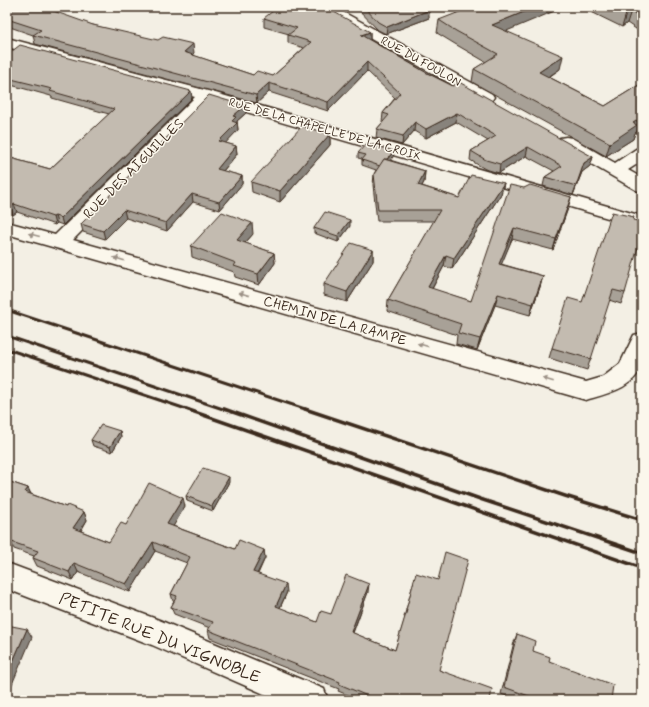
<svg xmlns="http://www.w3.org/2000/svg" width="649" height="707" font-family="Mynerve,sans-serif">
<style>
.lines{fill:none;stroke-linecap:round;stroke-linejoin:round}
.minor-casing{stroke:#3b2a1e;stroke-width:3}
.minor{fill:#fbf7ec;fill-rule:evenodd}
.rail-far1{stroke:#3b2a1e;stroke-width:3}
.rail{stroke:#3b2a1e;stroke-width:3.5}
.wall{fill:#a8a197;stroke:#3b2a1e}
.shaded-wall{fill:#88837b;stroke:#3b2a1e}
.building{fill:#c3bbb0;stroke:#3b2a1e}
.oneway{fill:#9b9085}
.labels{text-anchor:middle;stroke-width:3;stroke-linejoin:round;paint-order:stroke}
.far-street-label{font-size:12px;fill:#3b2a1e;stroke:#fbf7ec}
.street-label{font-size:14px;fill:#3b2a1e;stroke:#fbf7ec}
.near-street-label{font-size:17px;fill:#3b2a1e;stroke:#fbf7ec}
</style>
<rect width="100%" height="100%" fill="#f3efe4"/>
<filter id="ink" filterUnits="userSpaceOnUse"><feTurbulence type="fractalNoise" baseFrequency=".025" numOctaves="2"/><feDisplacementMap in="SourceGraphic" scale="8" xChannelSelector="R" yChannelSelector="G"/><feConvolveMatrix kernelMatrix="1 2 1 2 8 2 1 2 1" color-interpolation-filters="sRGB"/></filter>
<g filter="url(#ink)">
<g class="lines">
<defs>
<g id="minor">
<polygon points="317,7 334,7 492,94 494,97 492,100 486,102 480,100 319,10"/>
<path d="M 7,38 L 212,92 L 642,216 L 642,228 L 209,101 L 73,240 L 586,382 L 603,377 L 620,364 L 634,335 L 642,333 C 642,343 644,355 642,364 C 636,388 606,394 586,400 L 7,234 L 7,222 L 55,235 L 195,97 L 7,47 Z"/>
<polygon points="566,137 572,138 615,163 636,149 642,148 642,161 628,170 642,178 642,192 636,190 560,146 557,142 560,138"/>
<polygon points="7,563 159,620 324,689 328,700 278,700 152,645 7,589"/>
</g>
</defs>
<use href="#minor" class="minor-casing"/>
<use href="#minor" class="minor"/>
<g class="rail-far1">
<polyline points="7,310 308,410"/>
<polyline points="7,336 226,410"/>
<polyline points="7,349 189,410"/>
</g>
<g class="rail">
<polyline points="186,409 642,568"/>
<polyline points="224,409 483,500 642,553"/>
<polyline points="305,409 565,496 642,520"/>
</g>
</g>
<g class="wall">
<polygon points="7,7 93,25 194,53 192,55 253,75 273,76 304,48 288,43 288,35 289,34 264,27 264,18 370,32 370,40 427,73 593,157 590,166 582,172 573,195 543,186 545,177 554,171 526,156 499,173 485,169 470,160 471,151 488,141 456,122 426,138 414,131 402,145 376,138 377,129 383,122 382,122 383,113 395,98 367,71 328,111 269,92 257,103 35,44 33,35 7,26"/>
<polygon points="356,7 426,7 429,18 386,34 378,30"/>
<polygon points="581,7 642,7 642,33 627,23 622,27"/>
<polygon points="439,20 506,31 560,69 549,77 605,106 642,83 642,128 635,133 633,139 606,156 472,82 474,69 486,62 455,44 437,33"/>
<polygon points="7,55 192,98 63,225 57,223 55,225 17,212 13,215 7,213 7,157 50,169 109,114 52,98 51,96 7,84"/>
<polygon points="246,113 237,121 238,130 225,143 236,146 237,154 223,171 242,176 242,184 220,210 193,202 167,231 126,218 105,239 83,232 81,224"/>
<polygon points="330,134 330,145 280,202 252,192 251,182"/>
<polygon points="358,153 393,157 390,160 425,171 424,182 422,186 459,198 504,183 501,194 452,269 444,266 432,289 471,301 524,188 571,197 568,208 553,250 512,239 501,264 543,276 540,287 530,315 495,305 477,350 456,344 457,335 387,311 388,300 434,221 377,221 373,185 374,174 376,170 362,165 362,159 358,158"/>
<polygon points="633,220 625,293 621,304 609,300 587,370 549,358 552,348 582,302"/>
<polygon points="350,226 338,242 314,233 314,228"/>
<polygon points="253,234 245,243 274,253 275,263 259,285 235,277 234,272 192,257 191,246"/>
<polygon points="373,250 373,261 347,302 324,295 324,284"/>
<polygon points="120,431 121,437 112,452 93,446 91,440"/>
<polygon points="7,481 28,488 31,494 66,507 84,512 87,520 81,531 109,542 126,525 185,506 173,526 235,549 264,550 265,558 258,574 287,592 280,608 317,622 331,614 368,592 353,633 395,650 405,618 404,617 406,610 416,573 439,670 490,700 360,700 338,691 339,689 210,638 208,630 210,628 174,614 171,607 174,602 173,601 171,594 187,563 155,551 130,592 78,572 73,580 37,566 33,558 34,556 14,549 12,545 7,544"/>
<polygon points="229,482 213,511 187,501 186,496"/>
<polygon points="517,634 533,651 611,700 518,700 501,694 514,642"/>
</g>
<g class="shaded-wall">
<polygon points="536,7 564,7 490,38 492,25"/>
<polygon points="429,10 429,18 386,34 387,27"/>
<polygon points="631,11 627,23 622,27 626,14"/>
<polygon points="370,32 370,41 361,35"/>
<polygon points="193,44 194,53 186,61 184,52"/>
<polygon points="563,56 560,69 536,85 539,72"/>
<polygon points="367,62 367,71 328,111 328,102"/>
<polygon points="269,83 269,92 257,103 256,95"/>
<polygon points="191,91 192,98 63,225 61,218"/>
<polygon points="245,106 246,113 237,121 238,130 220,149 219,141 232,121 233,116"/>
<polygon points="457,113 456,122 426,138 426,129"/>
<polygon points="642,117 642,128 635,133 633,139 606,156 610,143 633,123"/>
<polygon points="415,122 414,131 402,145 403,136"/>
<polygon points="330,134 330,145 280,202 280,191"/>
<polygon points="236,146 237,154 218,177 217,169"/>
<polygon points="528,147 526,156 499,173 500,164"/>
<polygon points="394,151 393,157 381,172 382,166"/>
<polygon points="593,157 590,166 582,172 573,195 576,186 584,163"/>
<polygon points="425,171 424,182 417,196 418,185"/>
<polygon points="242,176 242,184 220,210 219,202"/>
<polygon points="504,183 501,194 452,269 454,258"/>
<polygon points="192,194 193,202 167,231 166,223"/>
<polygon points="571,197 568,208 553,250 556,239"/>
<polygon points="14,204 17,212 13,215 11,208"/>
<polygon points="124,210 126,218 105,239 103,231"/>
<polygon points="55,216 57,223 55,225 53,217"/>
<polygon points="350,220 350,226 338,242 338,236"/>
<polygon points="252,223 253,234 238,251 237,240"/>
<polygon points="514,228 512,239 497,275 499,264"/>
<polygon points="373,250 373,261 347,302 347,292"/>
<polygon points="274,253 275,263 259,285 258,274"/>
<polygon points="446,255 444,266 427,298 428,287"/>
<polygon points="543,276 540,287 530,315 533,304"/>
<polygon points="498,294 495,305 477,350 480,339"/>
<polygon points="120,431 121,437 112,452 110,447"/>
<polygon points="229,477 229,482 213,511 212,506"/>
<polygon points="28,488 32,497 25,492"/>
<polygon points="183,498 185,506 170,532 167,524"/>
<polygon points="84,512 87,520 77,536 73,528"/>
<polygon points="153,542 155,551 130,592 126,584"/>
<polygon points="264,550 265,558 254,580 253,572"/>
<polygon points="74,563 78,572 73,580 69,572"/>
<polygon points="286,584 287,592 277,614 276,606"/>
<polygon points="369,584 368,592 350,640 351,632"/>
<polygon points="27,629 32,637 7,696 7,675"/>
</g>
<g class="building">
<polygon points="7,7 42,7 93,25 158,40 163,37 193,44 184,52 253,75 257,71 273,76 311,42 288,35 297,28 264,18 278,7 325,7 370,32 361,35 427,73 453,86 459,82 593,157 584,163 576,186 545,177 562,166 528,147 500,164 486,160 471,151 496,136 457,113 426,129 415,122 403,136 377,129 389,115 383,113 400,93 367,62 328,102 269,83 256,95 33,35 41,30 7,19"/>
<polygon points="364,7 426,7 429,10 387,27 378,22"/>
<polygon points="472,7 536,7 492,25 563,56 539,72 605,106 642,83 642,117 633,123 637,125 610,143 474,69 498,54 456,31 439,20"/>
<polygon points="611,7 642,7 642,18 631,11 626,14"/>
<polygon points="20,45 191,91 61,218 55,216 53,217 14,204 11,208 7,207 7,157 50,169 114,109 50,91 52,89 7,78 7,55"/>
<polygon points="209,95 245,106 233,116 236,117 232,121 237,123 219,141 236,146 217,169 242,176 219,202 192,194 166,223 124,210 103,231 81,224"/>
<polygon points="302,126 330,134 280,191 251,182"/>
<polygon points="367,143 394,151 387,159 384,159 380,166 362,160 366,155 358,153"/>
<polygon points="384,159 425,171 418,185 459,198 471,175 504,183 454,258 446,255 428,287 471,301 510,185 524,188 530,185 571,197 556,239 514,228 499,264 543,276 533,304 498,294 480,339 458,333 461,324 388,300 440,210 378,210 374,174"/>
<polygon points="222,212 252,223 237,240 274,253 258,274 234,266 236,263 191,246"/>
<polygon points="325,212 350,220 338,236 314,228"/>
<polygon points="612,212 634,217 633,220 642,222 642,233 625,293 613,290 591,359 552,348 568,298 582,302"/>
<polygon points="351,243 373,250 347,292 324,284"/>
<polygon points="101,425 120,431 110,447 91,440"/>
<polygon points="203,468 229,477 212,506 186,496"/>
<polygon points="7,481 28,488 25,492 66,507 67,505 84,512 73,528 109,542 121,523 126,525 149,483 183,498 167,524 235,549 239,540 264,550 253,572 286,584 276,606 317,622 321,611 331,614 346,575 369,584 351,632 395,650 407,610 406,610 416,573 438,580 445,552 468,560 439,670 492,689 490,700 377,700 339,684 340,682 208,630 213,622 171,607 177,596 171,594 190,557 153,542 126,584 74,563 69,572 33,558 38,551 9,541 11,538 7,537 7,519 9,516 7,515"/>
<polygon points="7,625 27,629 7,675"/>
<polygon points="517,634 535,641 533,651 550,657 549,661 613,685 611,700 540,700 504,687"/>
</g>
<defs><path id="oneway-solid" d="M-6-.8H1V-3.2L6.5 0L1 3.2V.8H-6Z"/></defs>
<g class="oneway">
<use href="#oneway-solid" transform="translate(34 235) rotate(-165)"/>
<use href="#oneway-solid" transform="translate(119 259) rotate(-164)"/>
<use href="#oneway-solid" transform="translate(244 294) rotate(-164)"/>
<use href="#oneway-solid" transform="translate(423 345) rotate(-164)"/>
<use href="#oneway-solid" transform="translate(548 380) rotate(-164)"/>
</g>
</g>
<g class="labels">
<g class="far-street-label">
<text transform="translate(421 61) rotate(29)" y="4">RUE DU FOULON</text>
<text transform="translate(325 129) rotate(16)" y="4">RUE DE LA CHAPELLE DE LA CROIX</text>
</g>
<g class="street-label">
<text transform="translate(133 168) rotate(-45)" y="5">RUE DES AIGUILLES</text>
<text transform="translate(335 320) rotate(16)" y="5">CHEMIN DE LA RAMPE</text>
</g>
<g class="near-street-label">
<text transform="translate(160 637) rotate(22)" y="6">PETITE RUE DU VIGNOBLE</text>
</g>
</g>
<rect width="649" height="707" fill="none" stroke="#fbf7ec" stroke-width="24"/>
<rect x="12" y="12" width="625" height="683" fill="none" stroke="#3b2a1e" stroke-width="1.5" filter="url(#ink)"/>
</svg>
